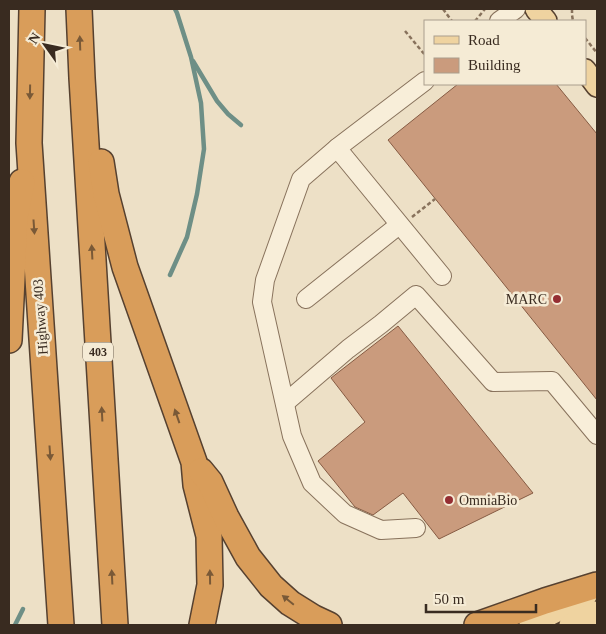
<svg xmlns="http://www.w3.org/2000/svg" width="606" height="634" font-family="Georgia,serif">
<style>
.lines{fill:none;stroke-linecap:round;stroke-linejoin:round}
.stream{stroke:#6e8f86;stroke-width:4.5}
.building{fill:#ca9b7d;stroke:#865b43}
.minor-casing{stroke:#88725c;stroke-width:20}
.major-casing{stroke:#564130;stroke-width:24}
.highway-casing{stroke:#564130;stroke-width:28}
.path{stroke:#88725c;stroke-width:2.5;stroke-dasharray:4 2.5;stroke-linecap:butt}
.minor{stroke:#f8eed9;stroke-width:18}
.major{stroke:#efd3a0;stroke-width:21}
.highway{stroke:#d99d5a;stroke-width:25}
.oneway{fill:#795937}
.poi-dot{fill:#952e32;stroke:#f5ebd5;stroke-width:2}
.labels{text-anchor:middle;stroke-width:5;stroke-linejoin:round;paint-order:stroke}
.shield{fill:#f5ebd5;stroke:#716556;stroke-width:1}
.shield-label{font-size:12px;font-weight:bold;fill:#392b20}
.poi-label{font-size:14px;fill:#392b20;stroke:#f5ebd5;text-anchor:end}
.street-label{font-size:14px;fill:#392b20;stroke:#f5ebd5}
</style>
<rect width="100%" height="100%" fill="#ede0c6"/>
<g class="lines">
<g class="stream">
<polyline points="193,61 217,101 228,114 241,125"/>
<polyline points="170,275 187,237 197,194 204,149 201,103 191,57 177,13 175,9"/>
<polyline points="15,625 23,609"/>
</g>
</g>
<g class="building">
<polygon points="458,84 556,84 597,134 597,400 388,140"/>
<polygon points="398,326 533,493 439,539 403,493 373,515 355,507 318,461 365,422 331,378"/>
</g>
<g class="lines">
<defs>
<g id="minor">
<polyline points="499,21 516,9"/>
<polyline points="425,81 337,148 442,276"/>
<polyline points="337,148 301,179 265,280 262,302 292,436 312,483 345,514 381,530 416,528"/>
<polyline points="306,299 399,225"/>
<polyline points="285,403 348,349 381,324 416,295 493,382 552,381 597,435"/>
</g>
<g id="major">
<polyline points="536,9 546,21"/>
<polyline points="585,70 597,86"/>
<polyline points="530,625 586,596"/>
<polyline points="570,625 597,612"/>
</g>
<g id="highway">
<polyline points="32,9 29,143 61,625"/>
<polyline points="79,9 82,78 115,625"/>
<polyline points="101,162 106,194 125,267 194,462 196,485 209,536 210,585 202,625"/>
<polyline points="9,340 15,217 22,182"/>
<polyline points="201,471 210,482 226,517 248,557 271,586 290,603 314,618 329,625"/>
<polyline points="477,625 545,601 597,585"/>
</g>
</defs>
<use href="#minor" class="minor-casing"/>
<use href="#major" class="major-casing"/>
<use href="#highway" class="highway-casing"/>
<g class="path">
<polyline points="443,9 452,21"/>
<polyline points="572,9 572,15 573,21"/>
<polyline points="475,21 485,9"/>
<polyline points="405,31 425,55"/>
<polyline points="585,38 597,53"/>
<polyline points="412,217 435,199"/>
</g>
<use href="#minor" class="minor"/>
<use href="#major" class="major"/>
<use href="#highway" class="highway"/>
</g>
<defs><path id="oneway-solid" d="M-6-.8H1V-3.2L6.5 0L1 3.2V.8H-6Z" transform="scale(1.25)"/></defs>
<g class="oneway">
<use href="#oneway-solid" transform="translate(80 43) rotate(-92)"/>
<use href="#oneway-solid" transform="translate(30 92) rotate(91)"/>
<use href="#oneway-solid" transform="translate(34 227) rotate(86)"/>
<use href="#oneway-solid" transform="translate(92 252) rotate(-93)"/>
<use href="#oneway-solid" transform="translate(102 414) rotate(-93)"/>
<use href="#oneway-solid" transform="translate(177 416) rotate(-109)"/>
<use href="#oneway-solid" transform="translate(50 453) rotate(86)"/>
<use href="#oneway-solid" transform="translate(112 577) rotate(-93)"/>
<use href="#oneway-solid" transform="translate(210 577) rotate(-91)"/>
<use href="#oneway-solid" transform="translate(288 600) rotate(-141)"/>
</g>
<g class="poi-dot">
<circle cx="557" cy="299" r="5"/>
<circle cx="449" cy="500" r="5"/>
</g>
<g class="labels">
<rect class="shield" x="83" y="342.5" width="30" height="19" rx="4"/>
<g class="shield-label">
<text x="98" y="356">403</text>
</g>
<g class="poi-label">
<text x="547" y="304">MARC</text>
<text x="459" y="505" text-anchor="start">OmniaBio</text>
</g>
<g class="street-label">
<text transform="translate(40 317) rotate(-94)" y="5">Highway 403</text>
</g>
</g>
<rect width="606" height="634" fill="none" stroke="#392b20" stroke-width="20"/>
<rect x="424" y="20" width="162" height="65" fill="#f5ebd5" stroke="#aa9e8d"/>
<rect x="434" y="36" width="25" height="8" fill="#efd3a0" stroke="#aa9e8d"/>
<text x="468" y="45" font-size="15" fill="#392b20">Road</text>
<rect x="434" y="58" width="25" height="15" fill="#ca9b7d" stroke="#aa9e8d"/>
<text x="468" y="70" font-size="15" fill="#392b20">Building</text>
<g transform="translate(45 45) rotate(303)" stroke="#f5ebd5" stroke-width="4" paint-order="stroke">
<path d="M0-4L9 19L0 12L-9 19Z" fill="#392b20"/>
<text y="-8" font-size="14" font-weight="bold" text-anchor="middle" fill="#392b20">N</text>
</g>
<path d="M426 604v8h110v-8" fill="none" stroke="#392b20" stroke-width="2.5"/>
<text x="434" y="604" font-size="15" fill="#392b20" stroke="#f5ebd5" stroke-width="4" paint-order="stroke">50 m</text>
</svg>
